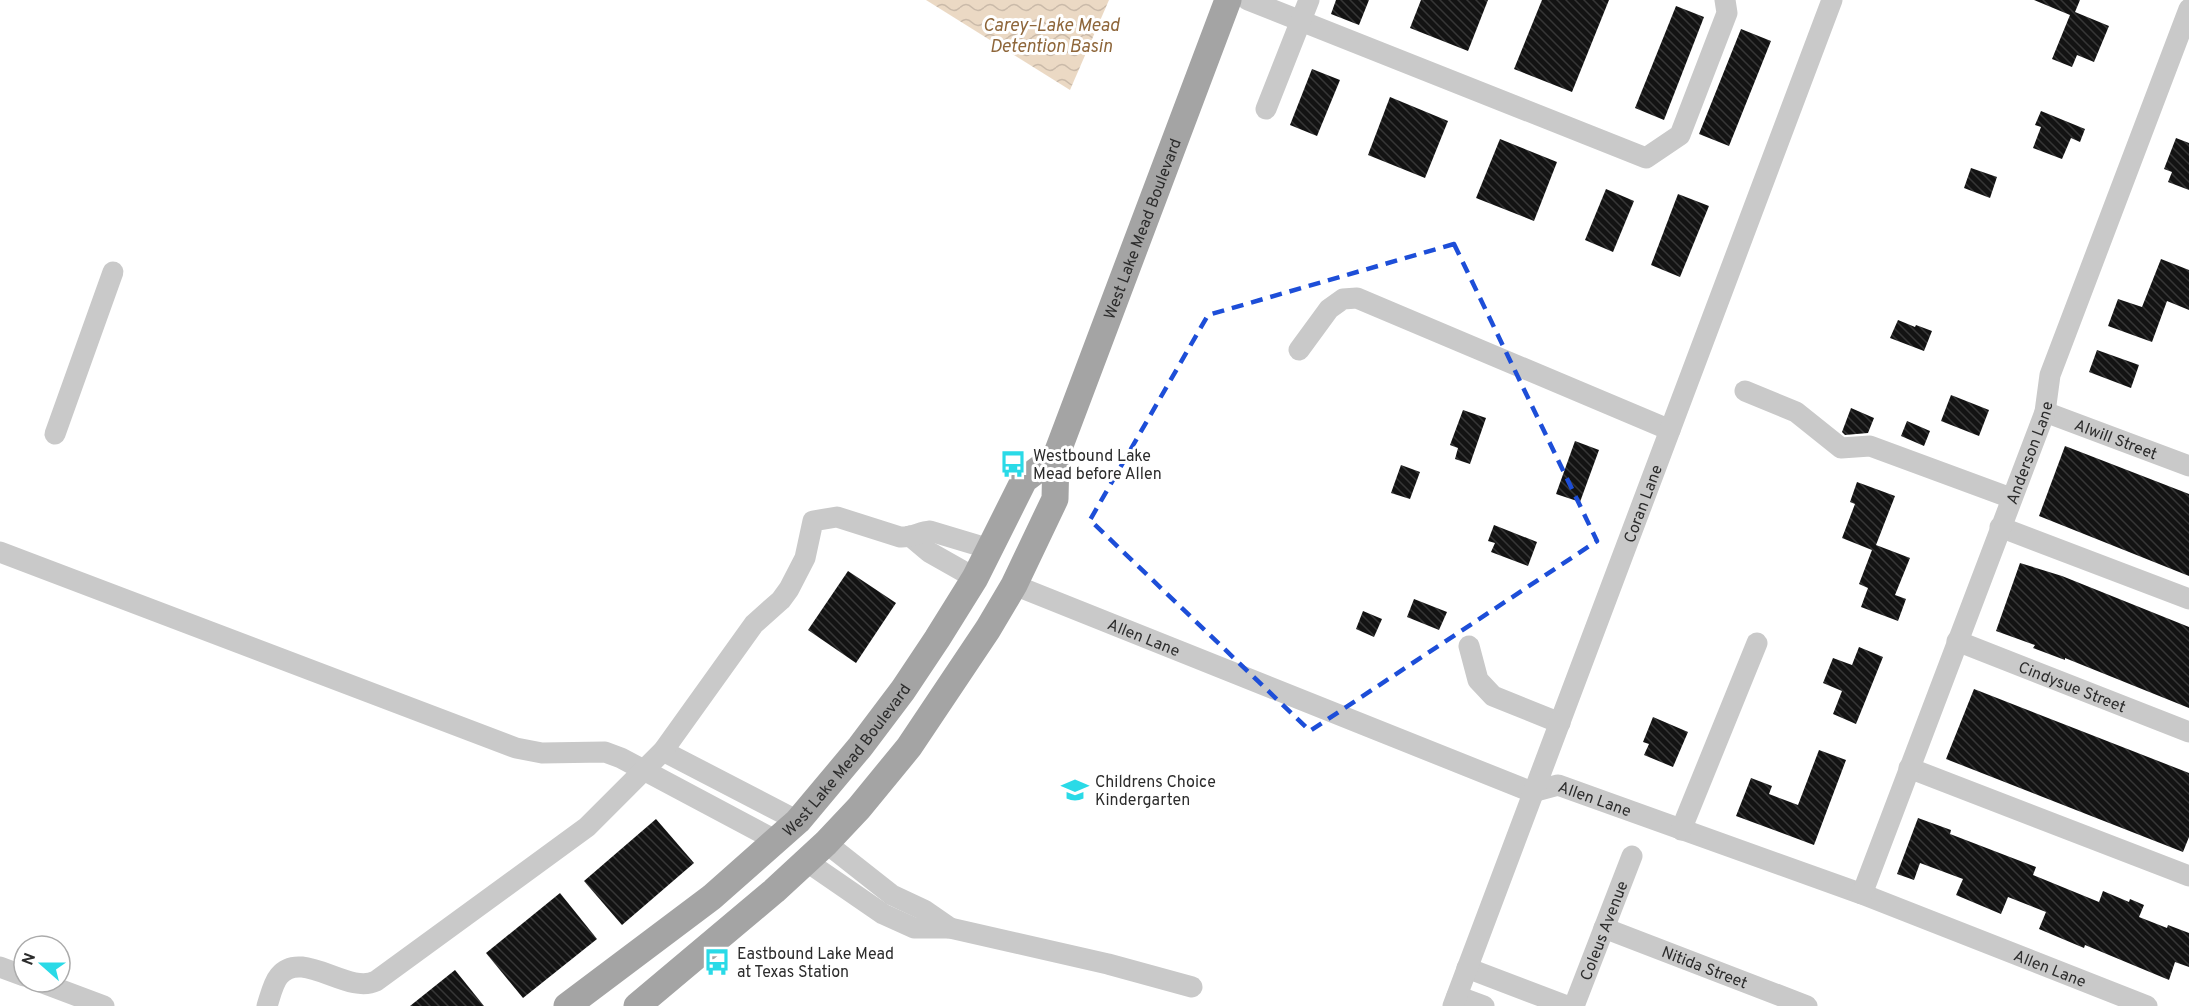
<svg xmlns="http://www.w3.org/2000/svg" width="2189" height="1006" font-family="Overpass,sans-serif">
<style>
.water{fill:url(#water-waves)}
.building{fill:url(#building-back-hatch)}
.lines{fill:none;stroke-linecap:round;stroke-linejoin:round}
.minor{stroke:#c9c9c9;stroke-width:21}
.major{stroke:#a4a4a4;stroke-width:27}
.marked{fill:none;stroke:#1d4ed8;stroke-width:4.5;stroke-dasharray:12 8;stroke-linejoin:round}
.labels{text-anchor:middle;stroke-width:6;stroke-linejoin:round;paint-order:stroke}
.street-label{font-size:16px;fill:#2c2c2c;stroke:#fff}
.poi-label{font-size:16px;fill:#2c2c2c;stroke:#fff;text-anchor:start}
.water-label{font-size:18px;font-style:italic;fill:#8e663a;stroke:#fff}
</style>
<defs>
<pattern id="water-waves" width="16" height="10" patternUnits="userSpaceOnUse" patternTransform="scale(1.5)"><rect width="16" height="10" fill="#ebd9c4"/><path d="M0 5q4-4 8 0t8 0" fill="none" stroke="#cabaa9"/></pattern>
<pattern id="building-back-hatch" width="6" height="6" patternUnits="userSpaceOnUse" patternTransform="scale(1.5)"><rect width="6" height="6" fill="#131313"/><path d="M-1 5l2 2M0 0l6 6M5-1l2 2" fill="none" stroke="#363636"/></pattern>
</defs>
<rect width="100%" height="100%" fill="#fff"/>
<polygon class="water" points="926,0 1109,0 1070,90"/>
<g class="building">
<polygon points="1336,0 1369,0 1359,25 1331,14"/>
<polygon points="1421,0 1488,0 1468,51 1410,28"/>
<polygon points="1542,0 1609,0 1572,92 1514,69"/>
<polygon points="2034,0 2080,0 2075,12 2109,26 2094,62 2077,55 2072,67 2052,59 2070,15"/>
<polygon points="1676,6 1704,17 1664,120 1635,108"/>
<polygon points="1741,29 1771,41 1729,146 1699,134"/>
<polygon points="1312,69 1340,80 1317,136 1290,125"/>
<polygon points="1390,97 1448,121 1425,178 1368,155"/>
<polygon points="2041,111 2085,129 2080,142 2071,138 2062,159 2033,148 2041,127 2035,125"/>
<polygon points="2176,138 2189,143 2189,190 2168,182 2172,172 2164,169"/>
<polygon points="1500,139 1557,162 1534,221 1476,198"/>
<polygon points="1971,168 1997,177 1990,198 1964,188"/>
<polygon points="1606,189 1634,201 1613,252 1585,240"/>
<polygon points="1678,194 1709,206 1680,277 1651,265"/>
<polygon points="2161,259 2189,270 2189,310 2167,301 2152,342 2108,326 2118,299 2142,307"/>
<polygon points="1898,320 1915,327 1916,325 1932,331 1924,351 1890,338"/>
<polygon points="2097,350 2139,365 2131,388 2089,372"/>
<polygon points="1951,395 1989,410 1979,436 1941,421"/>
<polygon points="1851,408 1874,418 1868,433 1845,435 1842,432"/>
<polygon points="1463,410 1486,418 1470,464 1455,459 1458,448 1450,445"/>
<polygon points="1907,421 1930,431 1924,446 1901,436"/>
<polygon points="1575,441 1599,450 1580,502 1556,494"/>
<polygon points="2065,446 2189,494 2189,576 2039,516"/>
<polygon points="1401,465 1420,472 1410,499 1391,493"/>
<polygon points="1857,482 1895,496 1876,545 1910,558 1895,595 1906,599 1898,621 1861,607 1868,588 1859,584 1872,550 1842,538 1855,504 1850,502"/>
<polygon points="1494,525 1537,542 1528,566 1491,552 1495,543 1488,541"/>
<polygon points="2020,563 2062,576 2189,627 2189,708 2065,658 2065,660 2033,648 2035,645 1996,631"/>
<polygon points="848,571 896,603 856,663 808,630"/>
<polygon points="1414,599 1447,612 1439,630 1407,617"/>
<polygon points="1363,611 1382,619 1374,637 1356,629"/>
<polygon points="1859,647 1883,657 1856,724 1833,714 1842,691 1823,683 1833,658 1852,665"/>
<polygon points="1974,689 2189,773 2189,837 2183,852 1946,759"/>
<polygon points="1653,717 1688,732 1673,767 1644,755 1649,744 1643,742"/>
<polygon points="1819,750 1846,760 1814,845 1736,816 1751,778 1772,786 1769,794 1798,805"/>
<polygon points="1918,818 1951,830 1950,834 2036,867 2033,875 2099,902 2103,891 2129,902 2130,899 2144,905 2139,917 2167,928 2168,925 2189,933 2189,967 2175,962 2169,980 2085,945 2084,948 2039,929 2046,912 2008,897 2001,914 1956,895 1963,879 1920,863 1914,880 1897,874"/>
<polygon points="656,819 694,863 622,925 584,881"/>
<polygon points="560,893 597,939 523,998 486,953"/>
<polygon points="455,970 484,1006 410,1006"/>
</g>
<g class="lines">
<g class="minor">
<polyline points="1248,0 1646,158 1680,135 1727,13 1725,0"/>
<polyline points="1266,109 1309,0"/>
<polyline points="1299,350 1329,309 1343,299 1357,298 1670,430"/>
<polyline points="1745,391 1796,412 1841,448 1870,446 2011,498"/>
<path id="s1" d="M 2045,412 L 2189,466"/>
<polyline points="55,434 113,272"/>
<polyline points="2000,527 2189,599"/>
<polyline points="910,536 929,552 975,578"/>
<polyline points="0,552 516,748 542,753 605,752 621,758 777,841"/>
<path id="s2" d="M 1014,585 L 1532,792 L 1558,785 L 1862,894 L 2147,1006"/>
<path id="s3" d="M 1957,641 L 2189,732"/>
<polyline points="1469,646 1478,680 1493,696 1560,723"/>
<polyline points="663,751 798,821"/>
<polyline points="1909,768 2189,876"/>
<polyline points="1681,830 1757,643"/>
<polyline points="826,843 892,895 924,910 950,928"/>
<polyline points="806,861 883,914 914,928 950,928 1108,964 1192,987"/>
<path id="s4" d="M 1862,894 L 2045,412 L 2050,375 L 2189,9"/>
<path id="s5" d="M 1604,928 L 1807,1006"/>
<polyline points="0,967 24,976"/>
<polyline points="1467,968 1567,1006"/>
<polyline points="40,982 104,1006"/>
<polyline points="1457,996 1484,1006"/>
<path d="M 267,1006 C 270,997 273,983 279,976 C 302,948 347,995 376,981 L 587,827 L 663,751 L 754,624 L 781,600 L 789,589 L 805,558 L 813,521 L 837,517 L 900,537 C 910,538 920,532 930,531 L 990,549"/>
<path id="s6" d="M 1453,1006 L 1832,0"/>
<path id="s7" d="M 1574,1006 L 1632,856"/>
</g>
<g class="major">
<path id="s8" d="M 567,1006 L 712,897 L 798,821 L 860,747 L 903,690 L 937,639 L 975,578 L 1024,480 L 1056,456"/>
<path id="s9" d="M 637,1006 L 774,891 L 826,843 L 859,808 L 909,747 L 988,629 L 1014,585 L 1055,499 L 1056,456 L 1228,0"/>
</g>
</g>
<path class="marked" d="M 1454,244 L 1597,541 L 1310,731 L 1090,520 L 1208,315 Z"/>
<defs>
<symbol id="bus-bare" viewBox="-9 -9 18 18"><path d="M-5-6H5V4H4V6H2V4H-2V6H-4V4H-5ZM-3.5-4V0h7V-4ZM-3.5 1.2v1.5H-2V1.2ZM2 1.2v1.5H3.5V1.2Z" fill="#2adae7" stroke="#fff" stroke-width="2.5" paint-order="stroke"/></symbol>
<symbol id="school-bare" viewBox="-9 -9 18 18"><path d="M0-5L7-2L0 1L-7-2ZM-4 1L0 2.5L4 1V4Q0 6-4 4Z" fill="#2adae7" stroke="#fff" stroke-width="2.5" paint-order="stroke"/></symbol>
</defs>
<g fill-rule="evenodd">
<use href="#bus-bare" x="994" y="445" width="38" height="38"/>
<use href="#school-bare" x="1056" y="771" width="38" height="38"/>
<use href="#bus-bare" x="698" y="943" width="38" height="38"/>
</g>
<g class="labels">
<g class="street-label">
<text dy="6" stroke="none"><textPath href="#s9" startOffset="951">West Lake Mead Boulevard</textPath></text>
<text dy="6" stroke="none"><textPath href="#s1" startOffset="76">Alwill Street</textPath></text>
<text dy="6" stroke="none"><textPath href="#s4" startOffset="472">Anderson Lane</textPath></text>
<text dy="6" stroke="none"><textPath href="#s6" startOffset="537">Coran Lane</textPath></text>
<text dy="6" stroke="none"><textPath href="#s2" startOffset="140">Allen Lane</textPath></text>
<text dy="6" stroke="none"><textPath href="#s3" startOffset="124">Cindysue Street</textPath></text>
<text dy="6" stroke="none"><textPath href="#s8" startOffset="374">West Lake Mead Boulevard</textPath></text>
<text dy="6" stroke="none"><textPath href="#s2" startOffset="624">Allen Lane</textPath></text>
<text dy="6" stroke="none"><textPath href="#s7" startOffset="81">Coleus Avenue</textPath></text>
<text dy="6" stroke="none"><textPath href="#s5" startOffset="108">Nitida Street</textPath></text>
<text dy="6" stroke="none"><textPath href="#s2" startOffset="1110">Allen Lane</textPath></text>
</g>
<g class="poi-label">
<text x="1033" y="461">Westbound Lake<tspan x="1033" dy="18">Mead before Allen</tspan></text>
<text x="1095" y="787">Childrens Choice<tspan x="1095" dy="18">Kindergarten</tspan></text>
<text x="737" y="959">Eastbound Lake Mead<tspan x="737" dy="18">at Texas Station</tspan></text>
</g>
<g class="water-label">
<text x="1051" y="31">Carey–Lake Mead<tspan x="1051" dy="21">Detention Basin</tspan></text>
</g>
</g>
<g transform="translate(42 964) rotate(291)"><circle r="28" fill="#ffffff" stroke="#ababab" stroke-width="1.5"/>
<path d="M0-4.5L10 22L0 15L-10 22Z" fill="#2adae7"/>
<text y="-9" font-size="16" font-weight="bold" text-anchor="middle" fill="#2c2c2c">N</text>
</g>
</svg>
